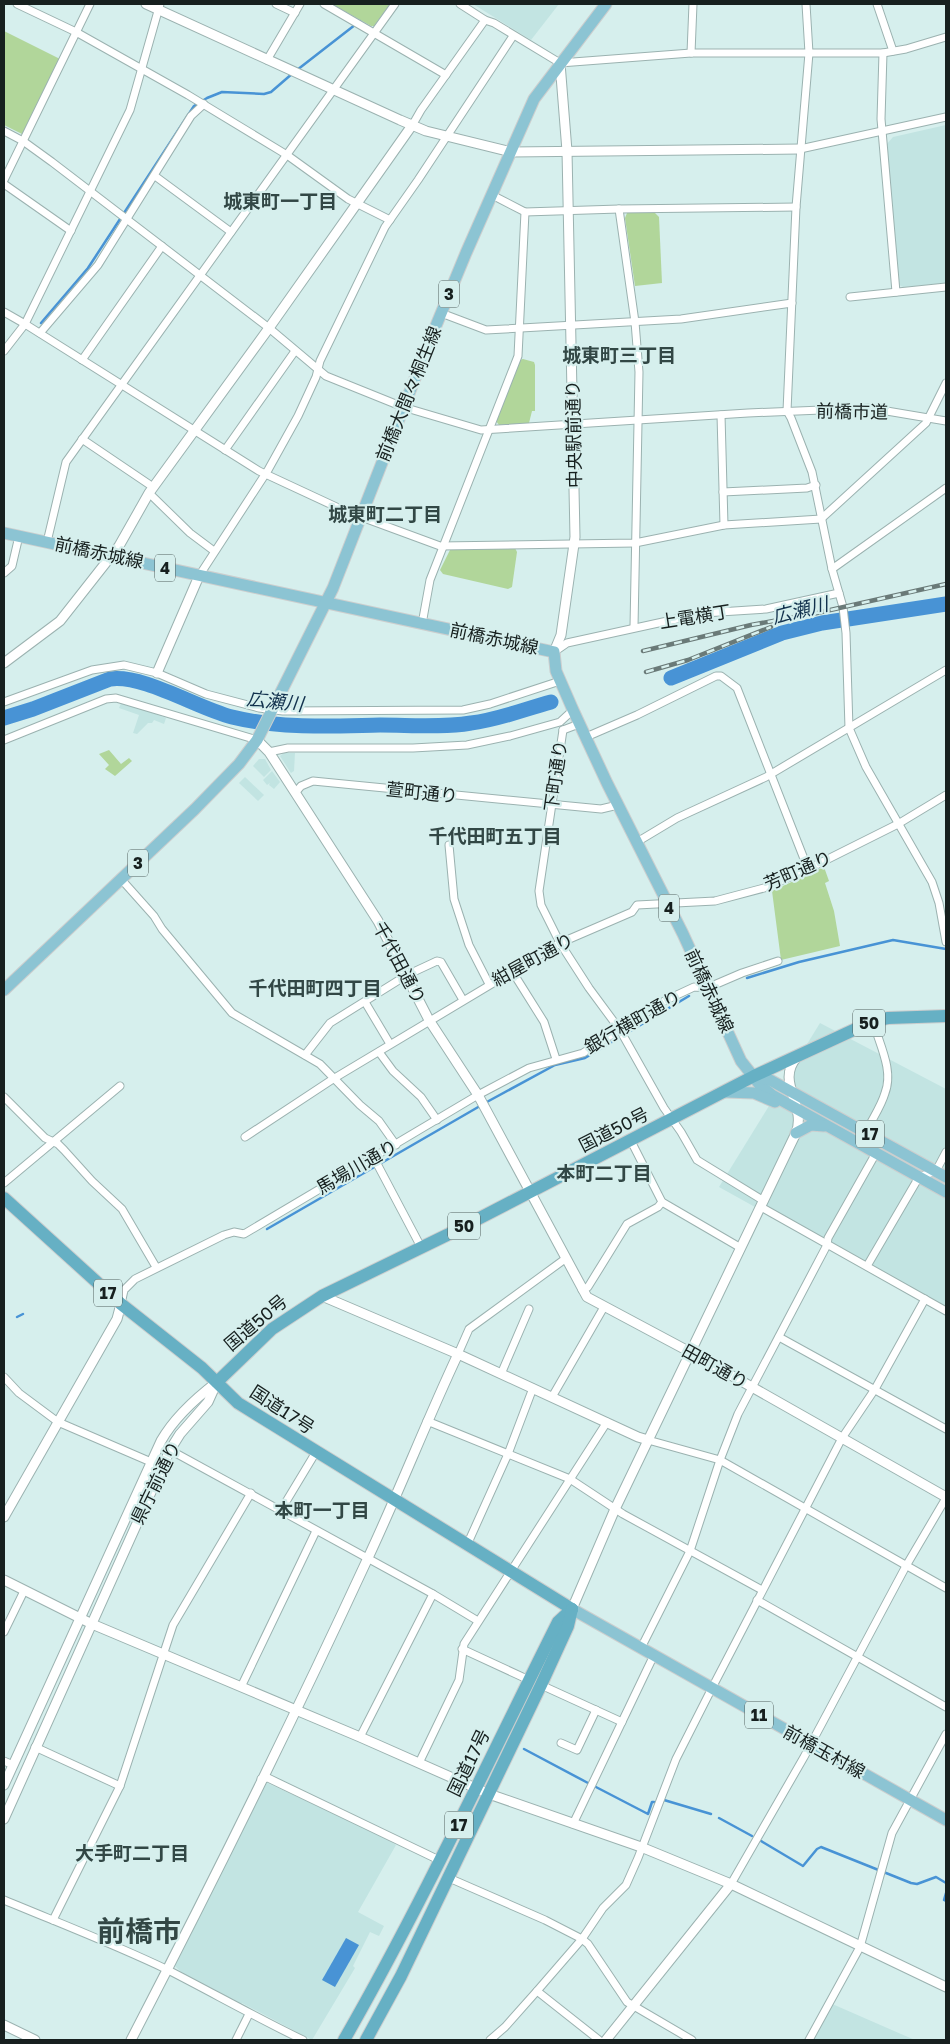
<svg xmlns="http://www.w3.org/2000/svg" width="950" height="2044" font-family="'Golos Text','Noto Sans JP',sans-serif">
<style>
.built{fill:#c2e4e2}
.green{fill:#b1d69a}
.water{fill:#4893d5}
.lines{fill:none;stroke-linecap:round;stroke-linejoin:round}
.stream{stroke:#4893d5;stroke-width:2.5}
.river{stroke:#4893d5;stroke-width:15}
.minor-casing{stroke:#9bb2b0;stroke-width:9}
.tertiary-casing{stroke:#9bb2b0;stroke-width:11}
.primary-casing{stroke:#cccece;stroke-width:13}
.trunk-casing{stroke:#cccece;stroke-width:14}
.minor{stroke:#fff;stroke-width:7}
.tertiary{stroke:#fff;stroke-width:9}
.primary{stroke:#8cc4d3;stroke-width:11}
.trunk{stroke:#66b0c4;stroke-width:12}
.rail-casing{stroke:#6a7a78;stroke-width:4.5}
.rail{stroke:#d6efed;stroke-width:2.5;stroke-dasharray:8;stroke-linecap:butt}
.labels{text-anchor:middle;stroke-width:4.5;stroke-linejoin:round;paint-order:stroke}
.shield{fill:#d6efed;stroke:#505e5d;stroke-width:1}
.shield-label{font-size:16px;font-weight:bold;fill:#17201f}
.street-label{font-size:18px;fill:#17201f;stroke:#d6efed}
.neighbourhood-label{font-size:19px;font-weight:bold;fill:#324745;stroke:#d6efed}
.water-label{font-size:19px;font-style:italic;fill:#12314d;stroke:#d6efed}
.town-label{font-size:28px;font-weight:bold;fill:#324745;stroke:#d6efed}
</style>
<rect width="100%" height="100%" fill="#d6efed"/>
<g class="built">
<polygon points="473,4 559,4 531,40"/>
<polygon points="946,125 946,283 903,287 899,285 887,144 893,137"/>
<polygon points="122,701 166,718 164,724 154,720 152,723 148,723 137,734 133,733 139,715 119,708"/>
<polygon points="284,753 295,753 294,771 291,773 280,756"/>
<polygon points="259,759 265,759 271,770 264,777 253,766"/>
<polygon points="272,771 280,782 274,789 269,785 270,783 267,785 263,780"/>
<polygon points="245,777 264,795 258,801 239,783"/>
<polygon points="820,1023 946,1089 946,1313 719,1187"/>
<polygon points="262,1783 267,1783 380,1834 396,1845 358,1912 384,1926 379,1936 370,1932 353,1966 355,1968 312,2040 242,2003 239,2006 184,1975 174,1965"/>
<polygon points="830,2003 901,2034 915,2040 811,2040"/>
</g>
<g class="green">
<polygon points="332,4 390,4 374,26 371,26"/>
<polygon points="4,31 60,59 24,135 4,125"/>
<polygon points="627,213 655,213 659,217 662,283 635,286 625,218"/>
<polygon points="523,359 534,362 535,365 535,411 532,411 529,423 499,425 496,421 520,360"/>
<polygon points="515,548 517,552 512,587 508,589 443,574 440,570 450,550"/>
<polygon points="109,750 121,764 129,758 132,761 115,776 105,769 109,765 99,754"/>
<polygon points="824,867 829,881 825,883 834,911 840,946 781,960 772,891"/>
</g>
<polygon class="water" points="346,1938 359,1945 335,1987 322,1980"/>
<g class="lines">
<g class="stream">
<polyline points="297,70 360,21"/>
<polyline points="41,323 88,268 194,106 207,98 222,92 264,94 271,92 293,73"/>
<polyline points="747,978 799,962 893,940 946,949"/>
<polyline points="485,1103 555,1065 585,1058 689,996"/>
<polyline points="267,1229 480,1106"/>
<polyline points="17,1317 23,1314"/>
<polyline points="524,1749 588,1783"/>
<polyline points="594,1786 648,1814 652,1802 654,1802"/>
<polyline points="664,1800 711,1814"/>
<polyline points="719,1818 752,1836"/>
<polyline points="761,1841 803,1866 817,1849 821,1847 911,1883 917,1884 936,1877 946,1883"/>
<polyline points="946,1893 944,1900 946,1901"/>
</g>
<g class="river">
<polyline points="671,678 782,633 822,623 946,604"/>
<path d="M 4,718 L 33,709 L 110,679 C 143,674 197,708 232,717 C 281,729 330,726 380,725 C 410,725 441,728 471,723 C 498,720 525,709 551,702"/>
</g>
<defs>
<g id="minor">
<polyline points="17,4 76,32 188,95 287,155 348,199 390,220"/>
<polyline points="276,4 295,13"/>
<polyline points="324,4 446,75"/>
<polyline points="806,4 809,53 796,207 787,411 791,418 812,472 832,569 843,607 846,633 849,728 866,767 932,882 939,903 946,942"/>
<polyline points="877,4 893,51"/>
<polyline points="485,20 494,23 560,63 691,53 883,53 906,49 946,37"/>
<polyline points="691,53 693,4"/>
<polyline points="883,53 881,119 896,292"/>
<polyline points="267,60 300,4"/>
<polyline points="413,124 421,110 485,20 460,4"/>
<polyline points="4,131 23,141 52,162 269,328 326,376 403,407 481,430 748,413 869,408 946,421"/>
<polyline points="800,149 946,117"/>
<polyline points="155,176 231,232"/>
<polyline points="4,180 90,4"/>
<polyline points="4,184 71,231"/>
<polyline points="619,209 635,322 639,372 634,627"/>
<polyline points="525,212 619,209 796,207"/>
<polyline points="850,297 946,287"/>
<polyline points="4,312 25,324 259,471 345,511 440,546 635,543 724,525 821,519 926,423 946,383"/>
<polyline points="441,313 486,330 681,319 792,303"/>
<polyline points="40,333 98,265 191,116 204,104"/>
<polyline points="4,351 25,324 130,110 160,4"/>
<polyline points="82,360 162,246"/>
<polyline points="721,415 724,525"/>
<polyline points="82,439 153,487"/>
<polyline points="225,450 295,351"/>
<polyline points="723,492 807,488 816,485"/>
<polyline points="149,493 190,533 214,551"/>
<polyline points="47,542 66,462 395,4"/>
<polyline points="832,569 946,488"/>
<polyline points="4,573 12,566 19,536"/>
<polyline points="199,576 268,470 298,416 316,377 320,361 385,227 418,180 513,36"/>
<polyline points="422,624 430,580 518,356 525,212 492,195"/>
<polyline points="554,652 567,643 704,613 766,609 839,593"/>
<polyline points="4,702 92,670 124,665 157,673 206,694 259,708 283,711 463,710 490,704 560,681"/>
<polyline points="563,730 539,891 541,905 560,943 589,988 620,1030 664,1108 681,1132 697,1160 764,1201"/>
<polyline points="563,730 579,724"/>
<polyline points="586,737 637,715 716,676 721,676 737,688 808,869"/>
<polyline points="4,740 106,699 116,698 257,740"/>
<polyline points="269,752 288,748 413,748 467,745 510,736 560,722 573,710"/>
<polyline points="296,792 301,786 313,781 601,809 618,805"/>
<polyline points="637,842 677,818 766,777 946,670"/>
<polyline points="449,845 454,899 469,945 489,984"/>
<polyline points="121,879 154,916 162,929 232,1013 320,1064 360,1105 379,1121 396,1145"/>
<polyline points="512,971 544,1022 556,1059"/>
<polyline points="365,1002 390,1044"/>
<polyline points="379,1052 393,1071 421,1097 437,1120"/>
<polyline points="305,1055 330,1023 407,975 437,961 441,962 463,1000"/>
<polyline points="4,1097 45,1138 58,1144 64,1150 92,1181 122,1209 156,1267"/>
<path d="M 866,1132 C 872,1119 881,1107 885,1093 C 894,1070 879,1044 873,1021"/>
<polyline points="245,1137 333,1079 560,943 632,912 637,905 715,901 764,888 808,869 898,824 946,795"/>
<polyline points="631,1141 662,1202 741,1248"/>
<polyline points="374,1158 421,1247"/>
<polyline points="4,1183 120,1086"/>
<polyline points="761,1207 946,1311"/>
<polyline points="867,1266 919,1177 936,1171 946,1152"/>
<polyline points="582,1290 588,1287 627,1224 658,1207 662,1202"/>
<polyline points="121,1304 124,1290 135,1279 224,1235 234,1232 244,1234 478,1095 529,1068 583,1053 666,1000 694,987 707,988 742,973 778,961"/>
<polyline points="779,1337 946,1429"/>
<polyline points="458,1354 469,1329 565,1259"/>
<polyline points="501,1374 529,1309"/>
<polyline points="4,1377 19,1393 58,1422 151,1462"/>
<polyline points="552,1397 604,1307"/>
<polyline points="427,1421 570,1479 623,1514 762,1590"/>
<polyline points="648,1440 720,1460 946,1588"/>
<polyline points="170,1450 433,1594 478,1621"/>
<polyline points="281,1510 316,1452"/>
<polyline points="467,1545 508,1454 533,1388"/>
<polyline points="757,1600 946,1707"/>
<polyline points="4,1632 24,1591"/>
<polyline points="641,1648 690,1551 720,1460 738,1414 827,1245 828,1238 876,1153"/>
<polyline points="462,1649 529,1680"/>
<polyline points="541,1685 622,1722"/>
<polyline points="241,1687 316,1531"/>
<polyline points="360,1737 433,1594"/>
<polyline points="561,1743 577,1750 596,1710"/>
<polyline points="35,1747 120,1786"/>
<polyline points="4,1761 13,1765"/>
<polyline points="419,1763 459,1680 464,1644 607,1422"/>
<polyline points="261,1779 268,1778 441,1861"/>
<polyline points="573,1824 654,1655"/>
<polyline points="449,1878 545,1920 582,1939 588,1944 627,2002 692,2040"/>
<polyline points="731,1884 804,1757 906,1566 946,1498"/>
<path d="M 4,1900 C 59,1923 114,1944 168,1970 C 213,1993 257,2018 303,2040"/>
<polyline points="53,1920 120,1786 173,1625 251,1493"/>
<polyline points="537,1991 599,2040"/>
<polyline points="236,2040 249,2014"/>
<polyline points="490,2040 505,2027 537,1991 582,1939 603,1908 626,1885 638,1858 676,1759 712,1688 842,1438 875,1389 925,1299"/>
<polyline points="809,2040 860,1947 892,1833 946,1734"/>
</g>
<g id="tertiary">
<polyline points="146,4 400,120 426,131 511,152 800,149"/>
<polyline points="554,652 561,635 575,537 567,151 560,63"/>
<polyline points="4,663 60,621 119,546 149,493 269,328 413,124"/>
<polyline points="157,673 199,576"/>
<polyline points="257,740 269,752 378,921 429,1020 478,1095 587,1297 690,1352 946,1497"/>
<polyline points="322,1296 458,1354 638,1437 648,1440"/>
<polyline points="4,1517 117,1319 121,1304"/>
<polyline points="4,1580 92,1624 360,1737 489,1794 641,1847 731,1884 946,1987"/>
<path d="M 572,1609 L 615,1509 L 796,1133 C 807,1105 775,1082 797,1057"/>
<path d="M 4,1785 L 161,1441 C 174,1418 196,1398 217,1382"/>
<polyline points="4,1819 170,1450 180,1434 208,1402 217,1382"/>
<polyline points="4,2025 35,2040"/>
<path d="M 131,2040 C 213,1882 292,1722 367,1560 C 399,1492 426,1422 458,1354"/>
<polyline points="606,2040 731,1884"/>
</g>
<g id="primary">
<polyline points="4,533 554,652 556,671 573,710 607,783 683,934 741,1061 760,1085 772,1095 946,1192"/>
<polyline points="4,990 195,809 239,764 257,740 333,588 428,345 466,253 534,99 606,4"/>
<polyline points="754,1076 770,1080 946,1177"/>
<polyline points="726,1092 754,1093 775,1102"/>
<polyline points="796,1133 811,1125 824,1126"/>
<polyline points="572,1609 946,1820"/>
</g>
<g id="trunk">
<polyline points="4,1198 121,1304 202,1368 238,1403 572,1609"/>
<polyline points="217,1382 272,1329 322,1296 447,1235 754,1076 873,1021 888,1018 946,1016"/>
<path d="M 344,2040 C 422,1904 488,1762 558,1622 L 572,1609"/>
<polyline points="366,2040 401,1976 541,1685 568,1626 572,1609"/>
</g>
</defs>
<use href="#minor" class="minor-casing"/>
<use href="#tertiary" class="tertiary-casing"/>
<use href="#primary" class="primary-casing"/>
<use href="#trunk" class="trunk-casing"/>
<use href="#minor" class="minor"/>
<use href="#tertiary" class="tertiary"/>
<use href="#primary" class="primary"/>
<use href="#trunk" class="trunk"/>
<defs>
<g id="rail">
<polyline points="643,651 751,625 817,613 946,584"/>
<polyline points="646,672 688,660 771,627"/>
</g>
</defs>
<use href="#rail" class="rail-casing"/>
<use href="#rail" class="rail"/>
</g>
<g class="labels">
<g class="shield">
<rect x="439" y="280.5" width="20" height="27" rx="4"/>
<rect x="155" y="554.5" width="20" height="27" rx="4"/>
<rect x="128" y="849.5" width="20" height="27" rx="4"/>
<rect x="659" y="894.5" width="20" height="27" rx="4"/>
<rect x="853" y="1009.5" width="32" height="27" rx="4"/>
<rect x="856" y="1120.5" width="28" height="27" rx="4"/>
<rect x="448" y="1212.5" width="32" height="27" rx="4"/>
<rect x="94" y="1279.5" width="28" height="27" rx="4"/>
<rect x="745" y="1701.5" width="28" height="27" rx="4"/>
<rect x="445" y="1811.5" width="28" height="27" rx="4"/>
</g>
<g class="shield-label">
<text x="449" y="300">3</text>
<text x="165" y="574">4</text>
<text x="138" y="869">3</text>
<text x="669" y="914">4</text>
<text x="869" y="1029">50</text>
<text x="870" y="1140">17</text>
<text x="464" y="1232">50</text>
<text x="108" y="1299">17</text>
<text x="759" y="1721">11</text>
<text x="459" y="1831">17</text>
</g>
<g class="street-label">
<text transform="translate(409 394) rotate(-68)" y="6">前橋大間々桐生線</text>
<text transform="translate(852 412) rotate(1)" y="6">前橋市道</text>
<text transform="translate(574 434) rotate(-91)" y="6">中央駅前通り</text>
<text transform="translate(99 553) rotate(12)" y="6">前橋赤城線</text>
<text transform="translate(695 617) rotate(-9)" y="6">上電横丁</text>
<text transform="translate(494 639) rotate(12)" y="6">前橋赤城線</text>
<text transform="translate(556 776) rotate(-82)" y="6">下町通り</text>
<text transform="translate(422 793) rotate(6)" y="6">萱町通り</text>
<text transform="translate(798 871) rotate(-24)" y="6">芳町通り</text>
<text transform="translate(533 960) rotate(-29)" y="6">紺屋町通り</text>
<text transform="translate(399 963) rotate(62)" y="6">千代田通り</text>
<text transform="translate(709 991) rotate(65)" y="6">前橋赤城線</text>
<text transform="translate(633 1022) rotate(-30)" y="6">銀行横町通り</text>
<text transform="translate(614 1130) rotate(-27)" y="6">国道50号</text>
<text transform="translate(357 1167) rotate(-30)" y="6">馬場川通り</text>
<text transform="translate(256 1323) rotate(-40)" y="6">国道50号</text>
<text transform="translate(715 1367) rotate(29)" y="6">田町通り</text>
<text transform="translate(282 1410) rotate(33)" y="6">国道17号</text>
<text transform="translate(156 1483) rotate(-64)" y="6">県庁前通り</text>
<text transform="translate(824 1752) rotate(29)" y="6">前橋玉村線</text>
<text transform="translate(469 1763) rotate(-64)" y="6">国道17号</text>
</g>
<g class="neighbourhood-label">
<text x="280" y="208">城東町一丁目</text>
<text x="619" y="362">城東町三丁目</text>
<text x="385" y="521">城東町二丁目</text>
<text x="495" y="843">千代田町五丁目</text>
<text x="315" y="995">千代田町四丁目</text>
<text x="604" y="1180">本町二丁目</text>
<text x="322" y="1517">本町一丁目</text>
<text x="132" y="1860">大手町二丁目</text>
</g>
<g class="water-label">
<text transform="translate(800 610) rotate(-14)" y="7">広瀬川</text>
<text transform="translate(275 701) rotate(6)" y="7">広瀬川</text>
</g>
<g class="town-label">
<text x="139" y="1941">前橋市</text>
</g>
</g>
<rect width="950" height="2044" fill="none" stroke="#17201f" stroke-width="10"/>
</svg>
